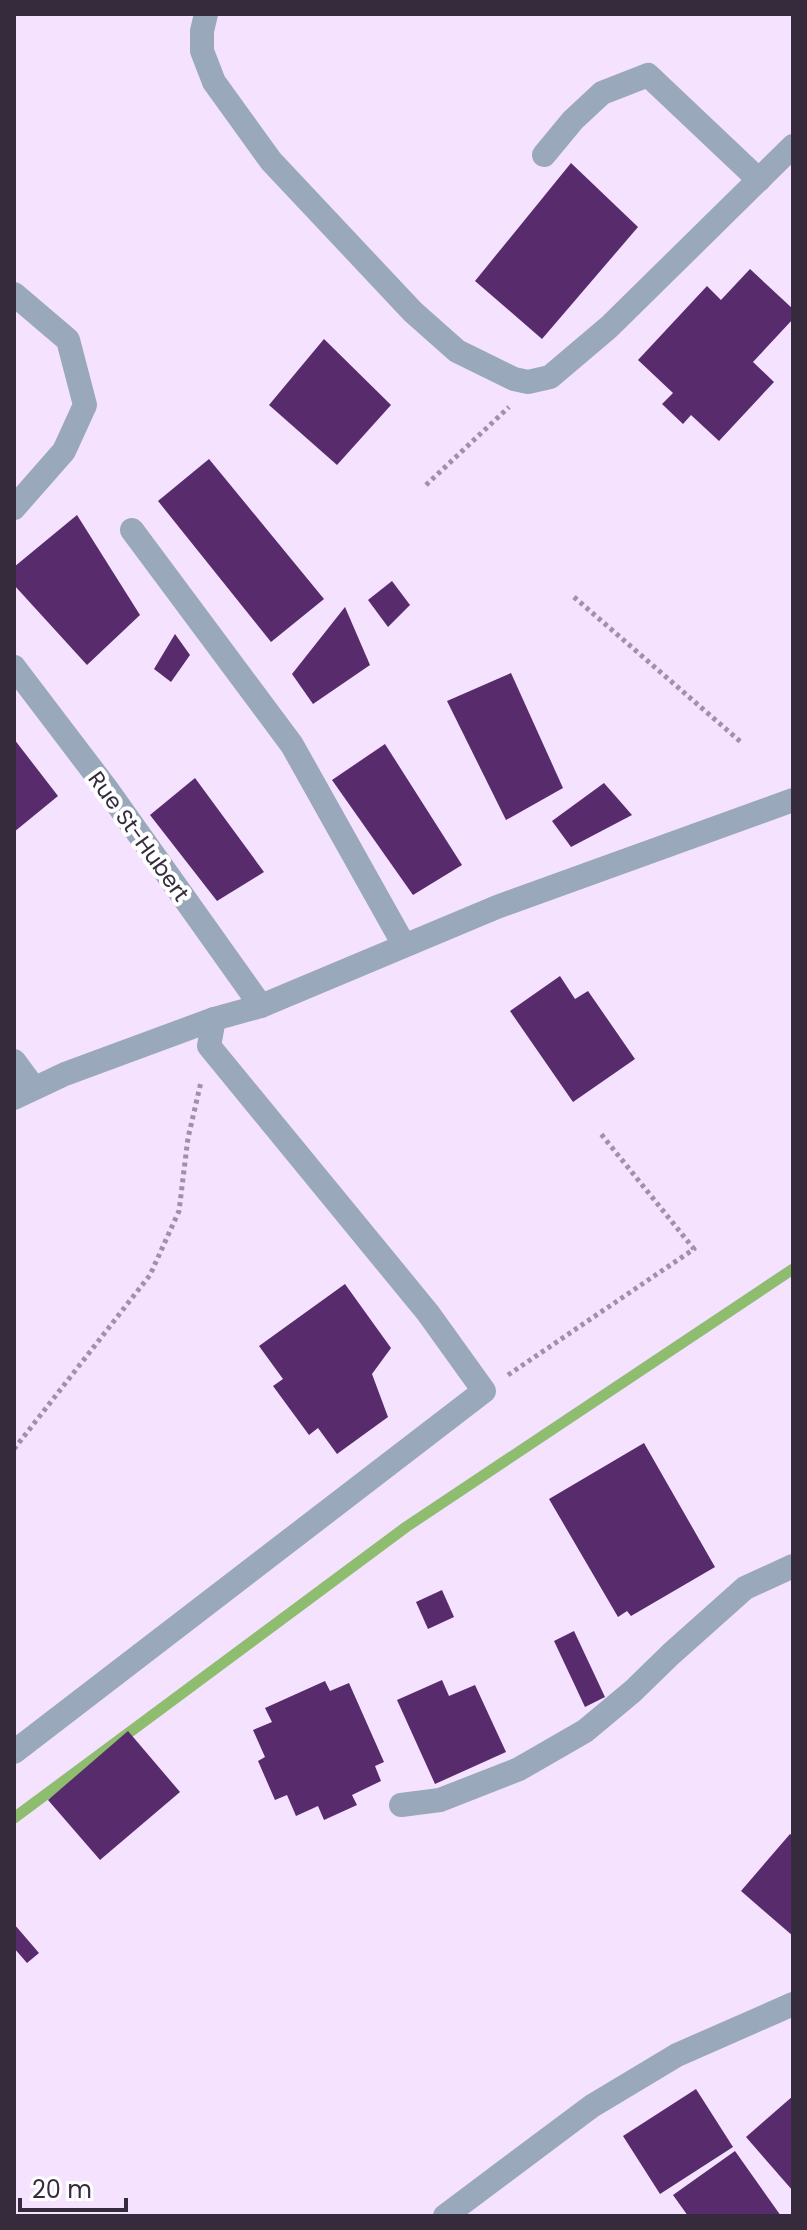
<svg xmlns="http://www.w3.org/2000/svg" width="807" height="2230" font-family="Poppins,sans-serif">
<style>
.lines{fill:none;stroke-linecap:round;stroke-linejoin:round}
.stream{stroke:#8fbd6f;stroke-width:11}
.building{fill:#582b6d}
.path{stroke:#9f91a8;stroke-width:5;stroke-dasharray:4 4;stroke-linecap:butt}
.minor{stroke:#99a8ba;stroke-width:24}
.labels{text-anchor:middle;stroke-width:8;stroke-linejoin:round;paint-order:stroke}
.street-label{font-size:22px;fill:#362b3c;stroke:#fff}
</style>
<rect width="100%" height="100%" fill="#f4e2ff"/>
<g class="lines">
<polyline class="stream" points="14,1818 406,1527 793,1269"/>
</g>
<g class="building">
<polygon points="571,163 638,227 542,339 475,281"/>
<polygon points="750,269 793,309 793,319 753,362 774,382 719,441 691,415 683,424 662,404 673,393 638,360 707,286 721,300"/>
<polygon points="324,339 391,405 337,465 269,405"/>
<polygon points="209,459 324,599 271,642 158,501"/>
<polygon points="77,515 140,615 87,665 14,585 14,567"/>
<polygon points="392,581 410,605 388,627 368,600"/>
<polygon points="345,607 370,665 313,704 292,674"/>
<polygon points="175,634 190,655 171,682 154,669"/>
<polygon points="511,673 563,788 506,820 447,701"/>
<polygon points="14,739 58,796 14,832"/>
<polygon points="385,744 462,865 413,895 332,780"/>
<polygon points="195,778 264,872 217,901 150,815"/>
<polygon points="604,783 632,815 571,847 552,821"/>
<polygon points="560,976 575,999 588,991 635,1059 573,1102 510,1011"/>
<polygon points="345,1284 391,1348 372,1374 388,1417 337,1454 318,1428 309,1435 273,1386 283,1379 259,1346"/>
<polygon points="644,1443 715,1567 631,1616 627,1611 618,1617 549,1499"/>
<polygon points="442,1590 454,1617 428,1629 416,1602"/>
<polygon points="574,1631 605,1697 585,1707 554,1641"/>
<polygon points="442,1680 449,1696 475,1685 506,1752 435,1784 397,1700"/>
<polygon points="325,1681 330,1691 349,1683 384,1762 375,1766 381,1781 352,1795 357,1805 324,1820 318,1806 296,1816 287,1795 275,1800 258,1761 265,1757 253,1730 272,1722 265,1708"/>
<polygon points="128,1731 180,1792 100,1860 48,1800"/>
<polygon points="790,1834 793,1836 793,1936 741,1891"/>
<polygon points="14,1924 39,1953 27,1963 14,1948"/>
<polygon points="696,2089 733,2147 660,2194 623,2136"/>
<polygon points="793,2096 793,2191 746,2137"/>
<polygon points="735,2151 781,2216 688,2216 673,2195"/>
</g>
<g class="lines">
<g class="path">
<polyline points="426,485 509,407"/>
<polyline points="574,597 742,743"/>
<polyline points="508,1375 694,1249 601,1134"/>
<polyline points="14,1449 150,1275 179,1211 188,1138 201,1082"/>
</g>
<g class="minor">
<polyline points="206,14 202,31 202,51 214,82 271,161 413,312 457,351 514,379 528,382 550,377 609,327 793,146"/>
<polyline points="544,155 573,120 602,93 648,75 759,180"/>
<polyline points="14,294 68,340 85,405 64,451 14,508"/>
<polyline points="132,530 292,745 404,945"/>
<polyline points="14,667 106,788 261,1006"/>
<polyline points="14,1061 34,1088"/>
<polyline points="14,1098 65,1074 214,1019 261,1006 497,907 793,800"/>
<polyline points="14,1752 484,1391 428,1313 209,1046 214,1019"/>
<polyline points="401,1805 440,1800 519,1769 585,1731 633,1691 671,1654 745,1588 793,1566"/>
<polyline points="445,2216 592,2106 677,2055 793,2004"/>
</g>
</g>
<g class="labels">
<g class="street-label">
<text transform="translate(139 836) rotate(54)" y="8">Rue St-Hubert</text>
</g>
</g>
<rect width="807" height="2230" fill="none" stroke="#362b3c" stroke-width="32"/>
<path d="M20 2198v12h106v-12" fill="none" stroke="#362b3c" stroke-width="4"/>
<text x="32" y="2198" font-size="24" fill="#362b3c" stroke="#ffffff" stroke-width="6" paint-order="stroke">20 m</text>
</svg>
